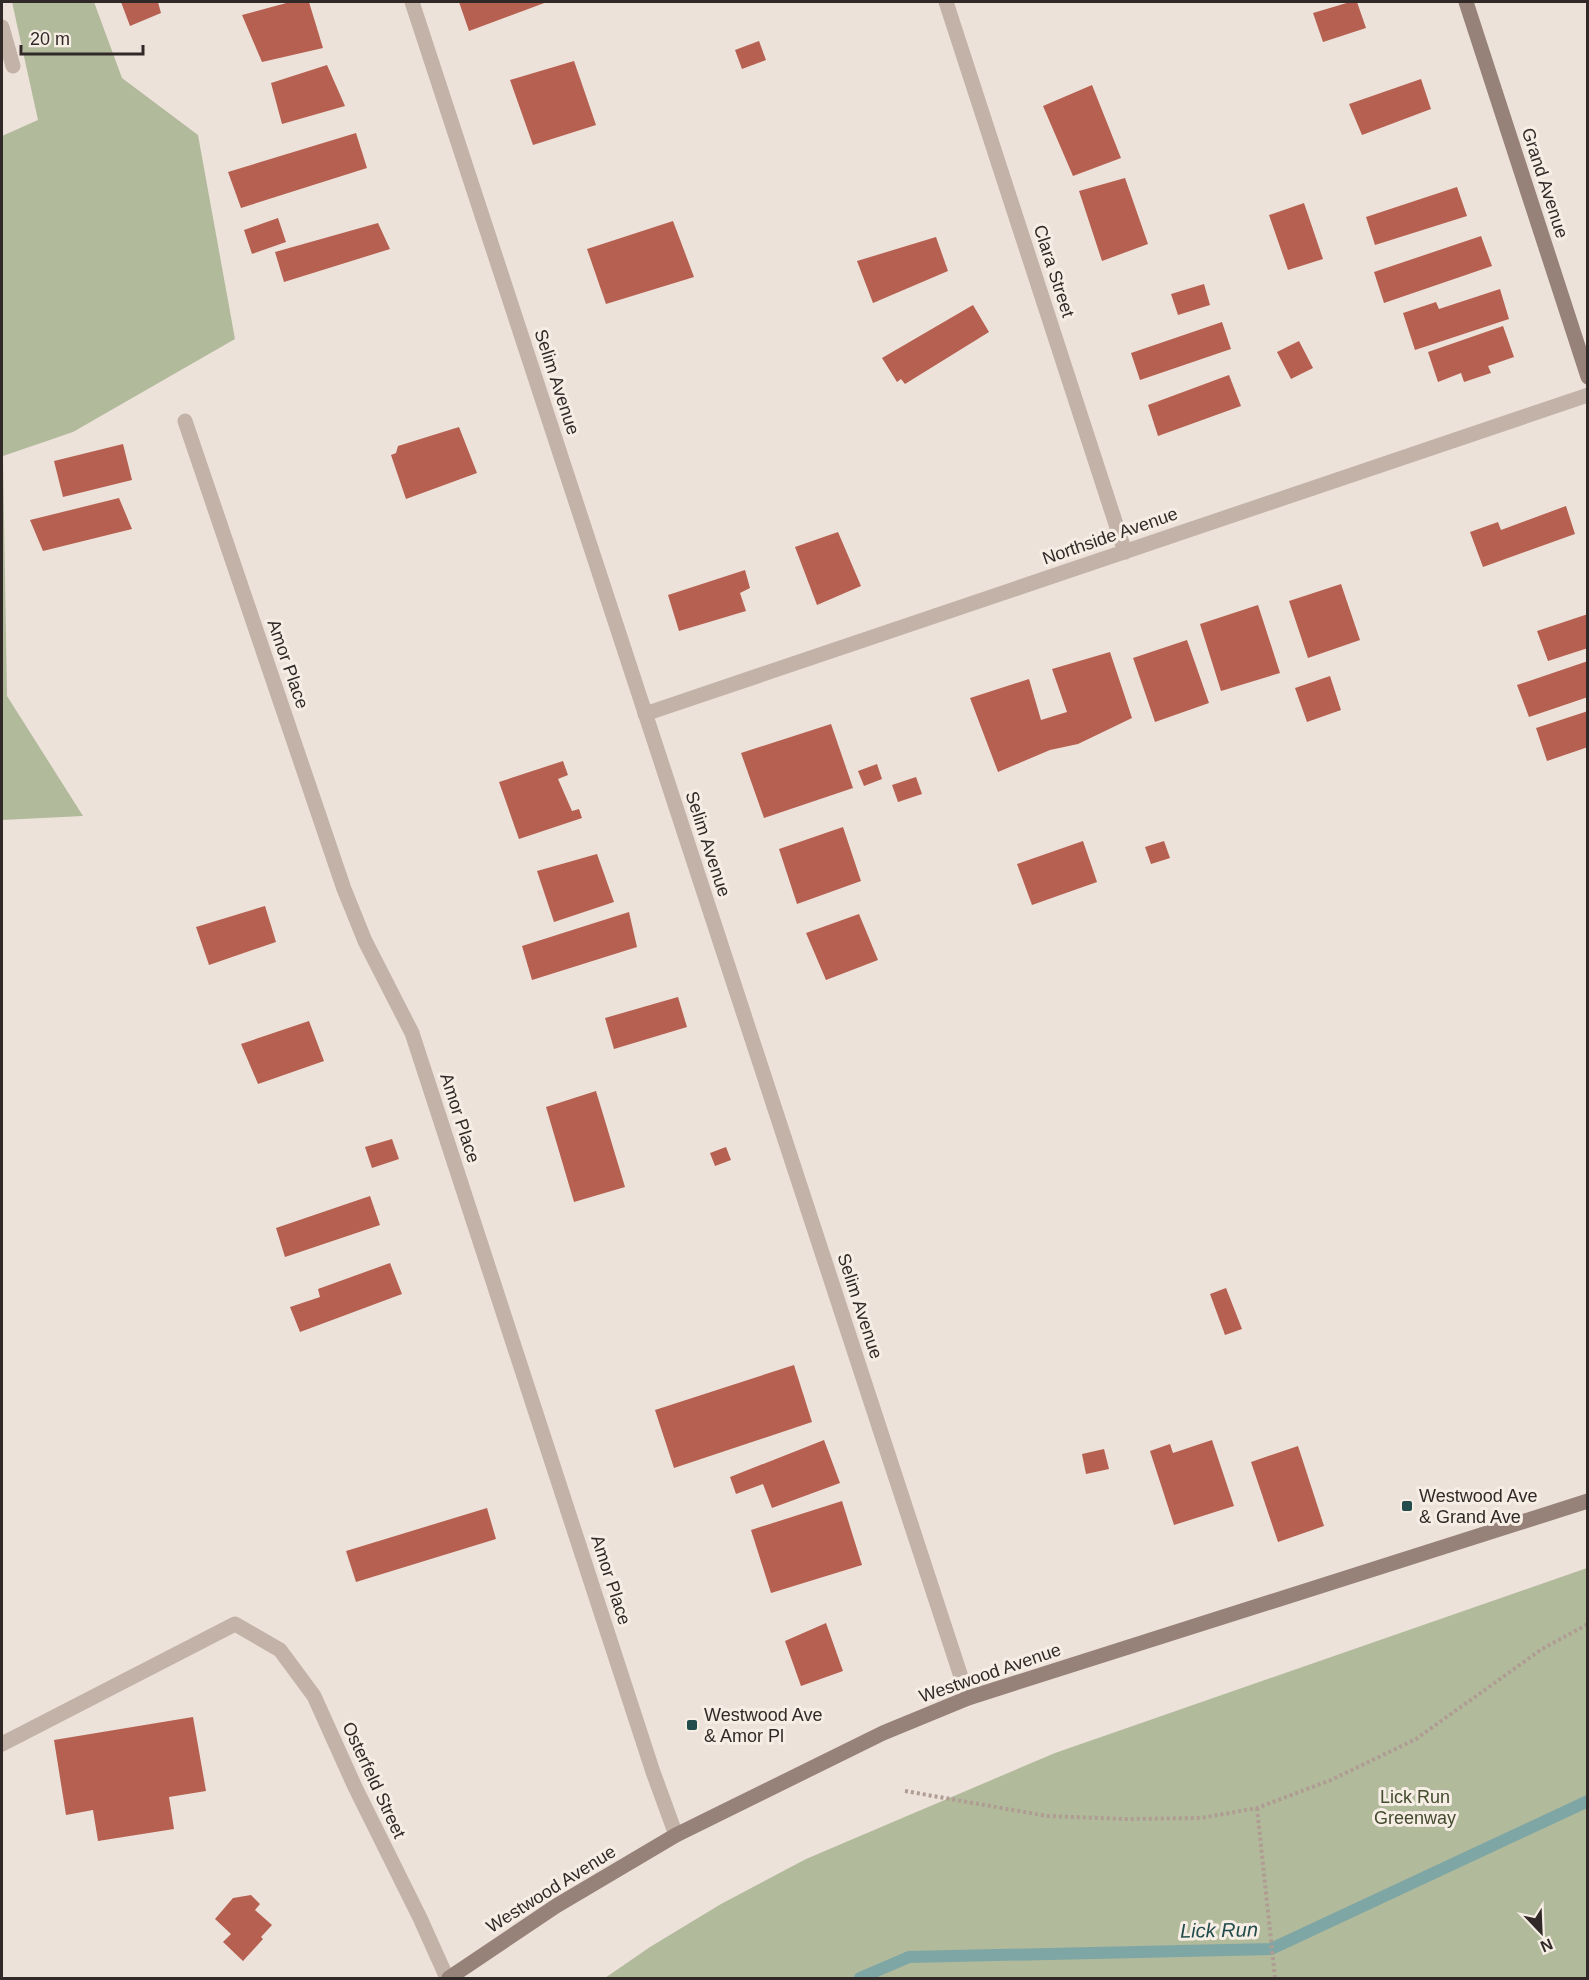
<svg xmlns="http://www.w3.org/2000/svg" width="1589" height="1980" font-family="Arial,sans-serif">
<style>
.green{fill:#b2ba9c}
.lines{fill:none;stroke-linecap:round;stroke-linejoin:round}
.stream{stroke:#7da6a5;stroke-width:12}
.building{fill:#b56050}
.path{stroke:#af9c92;stroke-width:4;stroke-dasharray:3 3;stroke-linecap:butt}
.lane{stroke:#c3b2a8;stroke-width:15}
.street{stroke:#c3b2a8;stroke-width:15}
.secondary{stroke:#978279;stroke-width:15}
.poi-dot{fill:#224d4c;stroke:#f6ede5;stroke-width:2}
.labels{text-anchor:middle;stroke-width:6;stroke-linejoin:round;paint-order:stroke}
.street-label{font-size:18px;fill:#312927;stroke:#f6ede5}
.poi-label{font-size:18px;fill:#312927;stroke:#f6ede5;text-anchor:start}
.park-label{font-size:18px;fill:#444c2e;stroke:#f6ede5}
.water-label{font-size:20px;font-style:italic;fill:#224d4c;stroke:#f6ede5}
</style>
<rect width="100%" height="100%" fill="#ede2da"/>
<g class="green">
<polygon points="12,2 94,2 122,78 198,135 235,339 73,432 3,456 7,696 83,816 2,820 2,136 38,120"/>
<polygon points="1587,1568 1587,1978 605,1978 650,1947 721,1904 806,1859 1055,1753"/>
</g>
<g class="lines">
<polyline class="stream" points="860,1978 909,1957 1271,1949 1588,1801"/>
</g>
<g class="building">
<polygon points="121,2 158,2 161,13 130,26"/>
<polygon points="290,2 309,2 323,48 262,62 242,15"/>
<polygon points="459,2 547,2 469,31"/>
<polygon points="1350,2 1357,2 1366,28 1323,42 1313,13"/>
<polygon points="759,41 766,60 742,69 735,50"/>
<polygon points="574,61 596,125 533,145 510,80"/>
<polygon points="327,65 345,106 282,124 271,83"/>
<polygon points="1421,79 1431,109 1362,135 1349,104"/>
<polygon points="1092,85 1121,158 1073,176 1043,106"/>
<polygon points="356,133 367,168 241,208 228,172"/>
<polygon points="1125,178 1148,244 1102,261 1079,191"/>
<polygon points="1457,187 1467,216 1375,245 1366,217"/>
<polygon points="1304,203 1323,259 1288,270 1269,215"/>
<polygon points="278,218 286,242 252,254 244,230"/>
<polygon points="673,221 694,277 606,304 587,249"/>
<polygon points="378,223 390,249 284,282 275,252"/>
<polygon points="1481,236 1492,266 1384,303 1374,272"/>
<polygon points="936,237 948,271 873,303 857,261"/>
<polygon points="1204,284 1210,305 1178,315 1171,294"/>
<polygon points="1500,289 1509,319 1415,350 1403,313 1436,302 1439,309"/>
<polygon points="973,305 989,332 905,384 901,379 897,382 882,358"/>
<polygon points="1222,322 1231,349 1140,380 1131,353"/>
<polygon points="1503,326 1514,357 1488,366 1491,373 1464,382 1461,373 1438,382 1428,352"/>
<polygon points="1299,341 1313,368 1291,379 1277,352"/>
<polygon points="1229,375 1241,406 1158,436 1148,405"/>
<polygon points="459,427 477,473 406,499 391,455 396,453 398,446"/>
<polygon points="123,444 132,480 63,497 54,461"/>
<polygon points="119,498 132,529 43,551 30,520"/>
<polygon points="1566,506 1575,534 1483,567 1470,532 1498,522 1501,530"/>
<polygon points="838,532 861,586 817,605 795,547"/>
<polygon points="745,570 750,588 740,593 746,611 679,631 668,595"/>
<polygon points="1341,584 1360,640 1308,658 1289,601"/>
<polygon points="1258,605 1280,673 1221,691 1200,624"/>
<polygon points="1588,614 1588,648 1548,661 1537,631"/>
<polygon points="1187,640 1209,703 1155,722 1133,658"/>
<polygon points="1110,652 1132,718 1078,744 1050,750 998,772 970,698 1029,679 1041,720 1067,712 1052,669"/>
<polygon points="1588,661 1588,697 1529,717 1517,685"/>
<polygon points="1330,676 1341,710 1307,722 1295,688"/>
<polygon points="1588,711 1588,747 1547,761 1536,728"/>
<polygon points="831,724 853,788 764,818 741,753"/>
<polygon points="563,761 568,775 558,779 572,811 579,809 582,818 519,839 499,782"/>
<polygon points="877,764 882,779 864,786 858,771"/>
<polygon points="916,777 922,794 898,802 892,785"/>
<polygon points="843,827 861,881 797,904 779,849"/>
<polygon points="1083,841 1097,882 1032,905 1017,864"/>
<polygon points="1164,841 1170,858 1151,864 1145,847"/>
<polygon points="597,854 614,902 554,922 537,871"/>
<polygon points="265,906 276,942 209,965 196,927"/>
<polygon points="629,912 637,947 532,980 522,946"/>
<polygon points="859,914 878,960 826,980 806,933"/>
<polygon points="678,997 687,1027 614,1049 605,1018"/>
<polygon points="309,1021 324,1061 258,1084 241,1044"/>
<polygon points="596,1091 625,1187 574,1202 546,1107"/>
<polygon points="392,1139 399,1159 372,1168 365,1147"/>
<polygon points="726,1147 731,1160 715,1166 710,1153"/>
<polygon points="370,1196 380,1225 285,1257 276,1228"/>
<polygon points="390,1263 402,1294 300,1332 290,1307 320,1297 318,1289"/>
<polygon points="1226,1288 1242,1329 1225,1335 1210,1294"/>
<polygon points="794,1365 812,1422 674,1468 655,1410"/>
<polygon points="824,1440 840,1483 772,1508 763,1484 736,1494 730,1477"/>
<polygon points="1212,1440 1234,1506 1174,1525 1150,1451 1170,1444 1173,1453"/>
<polygon points="1298,1446 1324,1526 1278,1542 1251,1462"/>
<polygon points="1104,1449 1109,1469 1086,1474 1082,1454"/>
<polygon points="842,1501 862,1565 771,1593 751,1530"/>
<polygon points="487,1508 496,1539 356,1582 346,1551"/>
<polygon points="826,1623 843,1671 801,1686 785,1641"/>
<polygon points="193,1717 206,1791 169,1797 174,1829 98,1841 93,1810 66,1815 54,1740"/>
<polygon points="251,1895 260,1904 255,1910 272,1925 261,1937 263,1939 243,1961 223,1942 231,1934 215,1919 233,1898"/>
</g>
<g class="lines">
<g class="path">
<polyline points="905,1791 1047,1816 1127,1819 1201,1818 1257,1808 1331,1780 1416,1739 1542,1649 1588,1624"/>
<polyline points="1257,1808 1275,1978"/>
</g>
<g class="lane">
<polyline points="2,27 13,66"/>
<polyline points="2,1744 235,1624 280,1650 314,1696 355,1787 420,1918 447,1978"/>
</g>
<g class="street">
<polyline points="412,2 968,1698"/>
<polyline points="946,2 1125,552"/>
<polyline points="185,421 344,889 365,941 412,1033 653,1772 676,1835"/>
<polyline points="645,714 1588,395"/>
</g>
<g class="secondary">
<polyline points="1466,2 1588,377"/>
<polyline points="449,1978 556,1906 676,1835 883,1733 968,1698 1588,1501"/>
</g>
</g>
<g class="poi-dot">
<rect x="1401" y="1500" width="12" height="12" rx="3"/>
<rect x="686" y="1719" width="12" height="12" rx="3"/>
</g>
<g class="labels">
<g class="street-label">
<text transform="translate(1545 183) rotate(72)" y="6">Grand Avenue</text>
<text transform="translate(1054 271) rotate(72)" y="6">Clara Street</text>
<text transform="translate(557 382) rotate(72)" y="6">Selim Avenue</text>
<text transform="translate(1110 536) rotate(-19)" y="6">Northside Avenue</text>
<text transform="translate(288 664) rotate(71)" y="6">Amor Place</text>
<text transform="translate(708 844) rotate(72)" y="6">Selim Avenue</text>
<text transform="translate(460 1118) rotate(72)" y="6">Amor Place</text>
<text transform="translate(860 1306) rotate(72)" y="6">Selim Avenue</text>
<text transform="translate(611 1580) rotate(72)" y="6">Amor Place</text>
<text transform="translate(990 1673) rotate(-19)" y="6">Westwood Avenue</text>
<text transform="translate(374 1780) rotate(65)" y="6">Osterfeld Street</text>
<text transform="translate(551 1889) rotate(-32)" y="6">Westwood Avenue</text>
</g>
<g class="poi-label">
<text x="1419" y="1502">Westwood Ave<tspan x="1419" dy="21">&amp; Grand Ave</tspan></text>
<text x="704" y="1721">Westwood Ave<tspan x="704" dy="21">&amp; Amor Pl</tspan></text>
</g>
<g class="park-label">
<text x="1415" y="1803">Lick Run<tspan x="1415" dy="21">Greenway</tspan></text>
</g>
<g class="water-label">
<text transform="translate(1219 1930) rotate(-1)" y="7">Lick Run</text>
</g>
</g>
<rect width="1589" height="1980" fill="none" stroke="#312927" stroke-width="6"/>
<g transform="translate(1541 1932) rotate(157)" stroke="#f6ede5" stroke-width="4.5" paint-order="stroke">
<path d="M0-4.5L10 22L0 15L-10 22Z" fill="#312927"/>
<text y="-9" font-size="16" font-weight="bold" text-anchor="middle" fill="#312927">N</text>
</g>
<path d="M21 45v9h122v-9" fill="none" stroke="#312927" stroke-width="3"/>
<text x="30" y="45" font-size="18" fill="#312927" stroke="#f6ede5" stroke-width="4.5" paint-order="stroke">20 m</text>
</svg>
